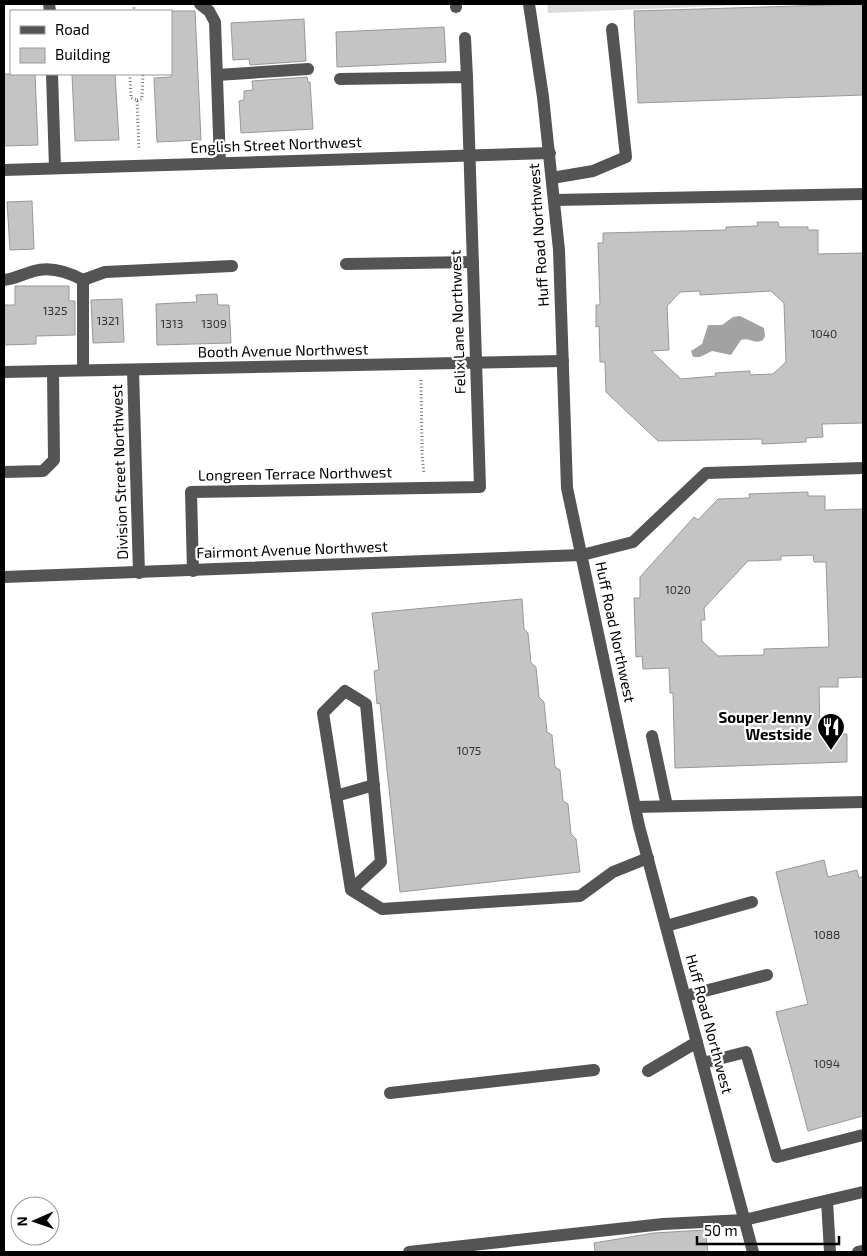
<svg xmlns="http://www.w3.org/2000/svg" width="867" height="1256" font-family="'Exo 2',sans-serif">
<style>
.green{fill:#dbdbdb}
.water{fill:#a2a2a2}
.building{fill:#c4c4c4;stroke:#989898;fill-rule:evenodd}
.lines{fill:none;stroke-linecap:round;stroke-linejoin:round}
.path{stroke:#767676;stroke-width:3;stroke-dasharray:1 2.5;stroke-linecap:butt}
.minor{stroke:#545454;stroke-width:12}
.labels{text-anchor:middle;stroke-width:4.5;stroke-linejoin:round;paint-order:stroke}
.number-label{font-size:12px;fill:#313131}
.street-label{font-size:15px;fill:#000;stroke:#fff}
.poi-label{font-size:15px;font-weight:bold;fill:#000;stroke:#fff;text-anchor:end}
</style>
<rect width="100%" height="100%" fill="#fff"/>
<polygon class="green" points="547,4 772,4 548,13"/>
<path class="water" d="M 740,316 L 764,328 L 765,336 L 763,340 C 755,345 749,337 741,340 L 731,355 L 712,351 L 700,357 L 693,357 L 691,351 L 702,344 L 708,325 L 722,325 L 733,317 Z"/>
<g class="building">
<polygon points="863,4 863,95 638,103 634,11"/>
<polygon points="171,11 195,11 201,140 157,142 154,78 171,77"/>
<polygon points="304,19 306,61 250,65 249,59 233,60 231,23"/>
<polygon points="444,27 446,62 337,67 336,32"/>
<polygon points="4,74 35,74 38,145 4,146"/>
<polygon points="72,74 115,74 119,140 75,141"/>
<polygon points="307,77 308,82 310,82 313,129 241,133 239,101 244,100 244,91 253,90 252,81"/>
<polygon points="32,201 34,249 10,250 7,202"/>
<path d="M 757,222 L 778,222 L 779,227 L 808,227 L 808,230 L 818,230 L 818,254 L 863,253 L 863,423 L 822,424 L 823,437 L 806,438 L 806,442 L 762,444 L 762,439 L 658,441 L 606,392 L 605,362 L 600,362 L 599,326 L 596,327 L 596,305 L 600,305 L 598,243 L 603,243 L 603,233 L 726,230 L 726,227 L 758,226 ZM 700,291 L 700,295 L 771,291 L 784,303 L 786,362 L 773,374 L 750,375 L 750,371 L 715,373 L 716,376 L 681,379 L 651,351 L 669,350 L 667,306 L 680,292 Z"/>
<polygon points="15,286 69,286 69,301 75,301 75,335 36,336 36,344 4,345 4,305 15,305"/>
<polygon points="217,294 218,305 229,305 231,343 157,345 156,304 197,302 196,295"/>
<polygon points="122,299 124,342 93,343 91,300"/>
<path d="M 808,492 L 808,496 L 825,496 L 825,510 L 863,509 L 863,677 L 838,678 L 838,687 L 819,687 L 820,735 L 847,734 L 847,762 L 675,768 L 673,693 L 670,693 L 669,668 L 643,669 L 642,656 L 636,657 L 634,598 L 640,598 L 640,577 L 694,517 L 698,520 L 718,499 L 750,498 L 749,494 ZM 813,555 L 814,562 L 826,562 L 829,647 L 764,649 L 764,655 L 718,656 L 702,641 L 701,620 L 705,620 L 704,608 L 748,561 L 781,560 L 781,556 Z"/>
<polygon points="522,599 524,629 528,633 531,663 536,667 539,697 544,702 547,732 552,735 555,767 560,770 563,801 568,804 571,834 576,839 580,872 400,892 380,703 377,704 374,671 379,670 372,613"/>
<polygon points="824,860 828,877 857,870 859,878 863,876 863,1116 808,1131 776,1012 808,1004 776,872"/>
<polygon points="705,1230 708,1252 595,1252 594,1243 654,1233"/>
</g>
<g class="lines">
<g class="path">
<polyline points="134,4 134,11"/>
<polyline points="130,74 131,98 137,100 139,150"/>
<polyline points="137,100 142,99 143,74"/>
<polyline points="421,380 422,455 424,474"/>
</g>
<g class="minor">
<polyline points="49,4 50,11"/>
<polyline points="200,4 209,11 215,22 220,163"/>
<polyline points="456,4 456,7"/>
<polyline points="529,4 543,97 559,250 567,488 639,826 753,1252"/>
<polyline points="465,38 467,77"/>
<polyline points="52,74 55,168"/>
<polyline points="217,75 308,69"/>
<polyline points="4,170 550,153"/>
<polyline points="552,178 593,171 626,157 612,29"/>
<polyline points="554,200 863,194"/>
<polyline points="346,264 473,262"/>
<path d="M 4,280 C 15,279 23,274 34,271 C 51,266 68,272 83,280 L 83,370"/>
<polyline points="83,280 105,272 232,266"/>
<polyline points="133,370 139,573"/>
<polyline points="4,372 563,361"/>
<polyline points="4,472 43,471 54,460 53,371"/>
<polyline points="193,571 191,492 480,487 467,77 340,79"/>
<polyline points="4,577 582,555 633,542 706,473 863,468"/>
<polyline points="652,736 667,806"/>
<polyline points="336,796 374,785"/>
<polyline points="635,807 863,802"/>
<polyline points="351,890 381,862 366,704 345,691 323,713 351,890 382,909 580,896 613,872 648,858"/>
<polyline points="666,926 752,902"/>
<polyline points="685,996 767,975"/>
<polyline points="703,1063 746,1052 777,1157 863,1135"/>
<polyline points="648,1071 697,1042"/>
<polyline points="390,1093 594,1070"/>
<polyline points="827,1201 830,1252"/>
<polyline points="409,1252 663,1224 744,1220 863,1192"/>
<polyline points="858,1252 863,1251"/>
</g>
</g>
<defs>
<symbol id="restaurant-pin" viewBox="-11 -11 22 30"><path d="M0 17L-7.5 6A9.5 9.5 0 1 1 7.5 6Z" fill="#000" stroke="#fff"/><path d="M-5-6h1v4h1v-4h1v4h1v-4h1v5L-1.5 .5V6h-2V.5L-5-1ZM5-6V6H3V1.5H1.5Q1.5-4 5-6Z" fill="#fff"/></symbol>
</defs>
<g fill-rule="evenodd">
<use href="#restaurant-pin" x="815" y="711" width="32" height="43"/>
</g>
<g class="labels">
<g class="number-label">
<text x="55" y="315">1325</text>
<text x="108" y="325">1321</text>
<text x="172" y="328">1313</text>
<text x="214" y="328">1309</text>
<text x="824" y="338">1040</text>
<text x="678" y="594">1020</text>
<text x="469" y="755">1075</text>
<text x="827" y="939">1088</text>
<text x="827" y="1068">1094</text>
</g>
<g class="street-label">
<text transform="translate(276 145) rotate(-2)" y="5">English Street Northwest</text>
<text transform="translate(539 235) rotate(-94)" y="5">Huff Road Northwest</text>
<text transform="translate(458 322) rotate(-92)" y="5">Felix Lane Northwest</text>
<text transform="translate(283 351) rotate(-1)" y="5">Booth Avenue Northwest</text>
<text transform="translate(120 472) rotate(-92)" y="5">Division Street Northwest</text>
<text transform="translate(295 474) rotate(-1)" y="5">Longreen Terrace Northwest</text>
<text transform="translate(292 550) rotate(-2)" y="5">Fairmont Avenue Northwest</text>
<text transform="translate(615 632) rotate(78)" y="5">Huff Road Northwest</text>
<text transform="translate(709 1024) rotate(75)" y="5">Huff Road Northwest</text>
</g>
<g class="poi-label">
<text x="812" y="723">Souper Jenny<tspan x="812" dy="17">Westside</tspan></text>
</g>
</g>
<rect width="867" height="1256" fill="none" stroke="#000000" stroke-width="10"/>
<rect x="10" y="10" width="162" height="65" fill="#ffffff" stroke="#999999"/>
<rect x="20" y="26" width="25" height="8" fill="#545454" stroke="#999999"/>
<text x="55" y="35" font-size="15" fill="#000000">Road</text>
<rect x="20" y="48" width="25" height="15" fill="#c4c4c4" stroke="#999999"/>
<text x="55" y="60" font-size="15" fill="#000000">Building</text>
<g transform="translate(35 1221) rotate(268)"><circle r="24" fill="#ffffff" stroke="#999999"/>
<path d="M0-4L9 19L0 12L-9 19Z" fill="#000000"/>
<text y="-8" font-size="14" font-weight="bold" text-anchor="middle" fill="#000000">N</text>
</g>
<path d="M697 1236v8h142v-8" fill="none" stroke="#000000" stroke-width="2.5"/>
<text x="704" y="1236" font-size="15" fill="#000000" stroke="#ffffff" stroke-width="4" paint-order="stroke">50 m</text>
</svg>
